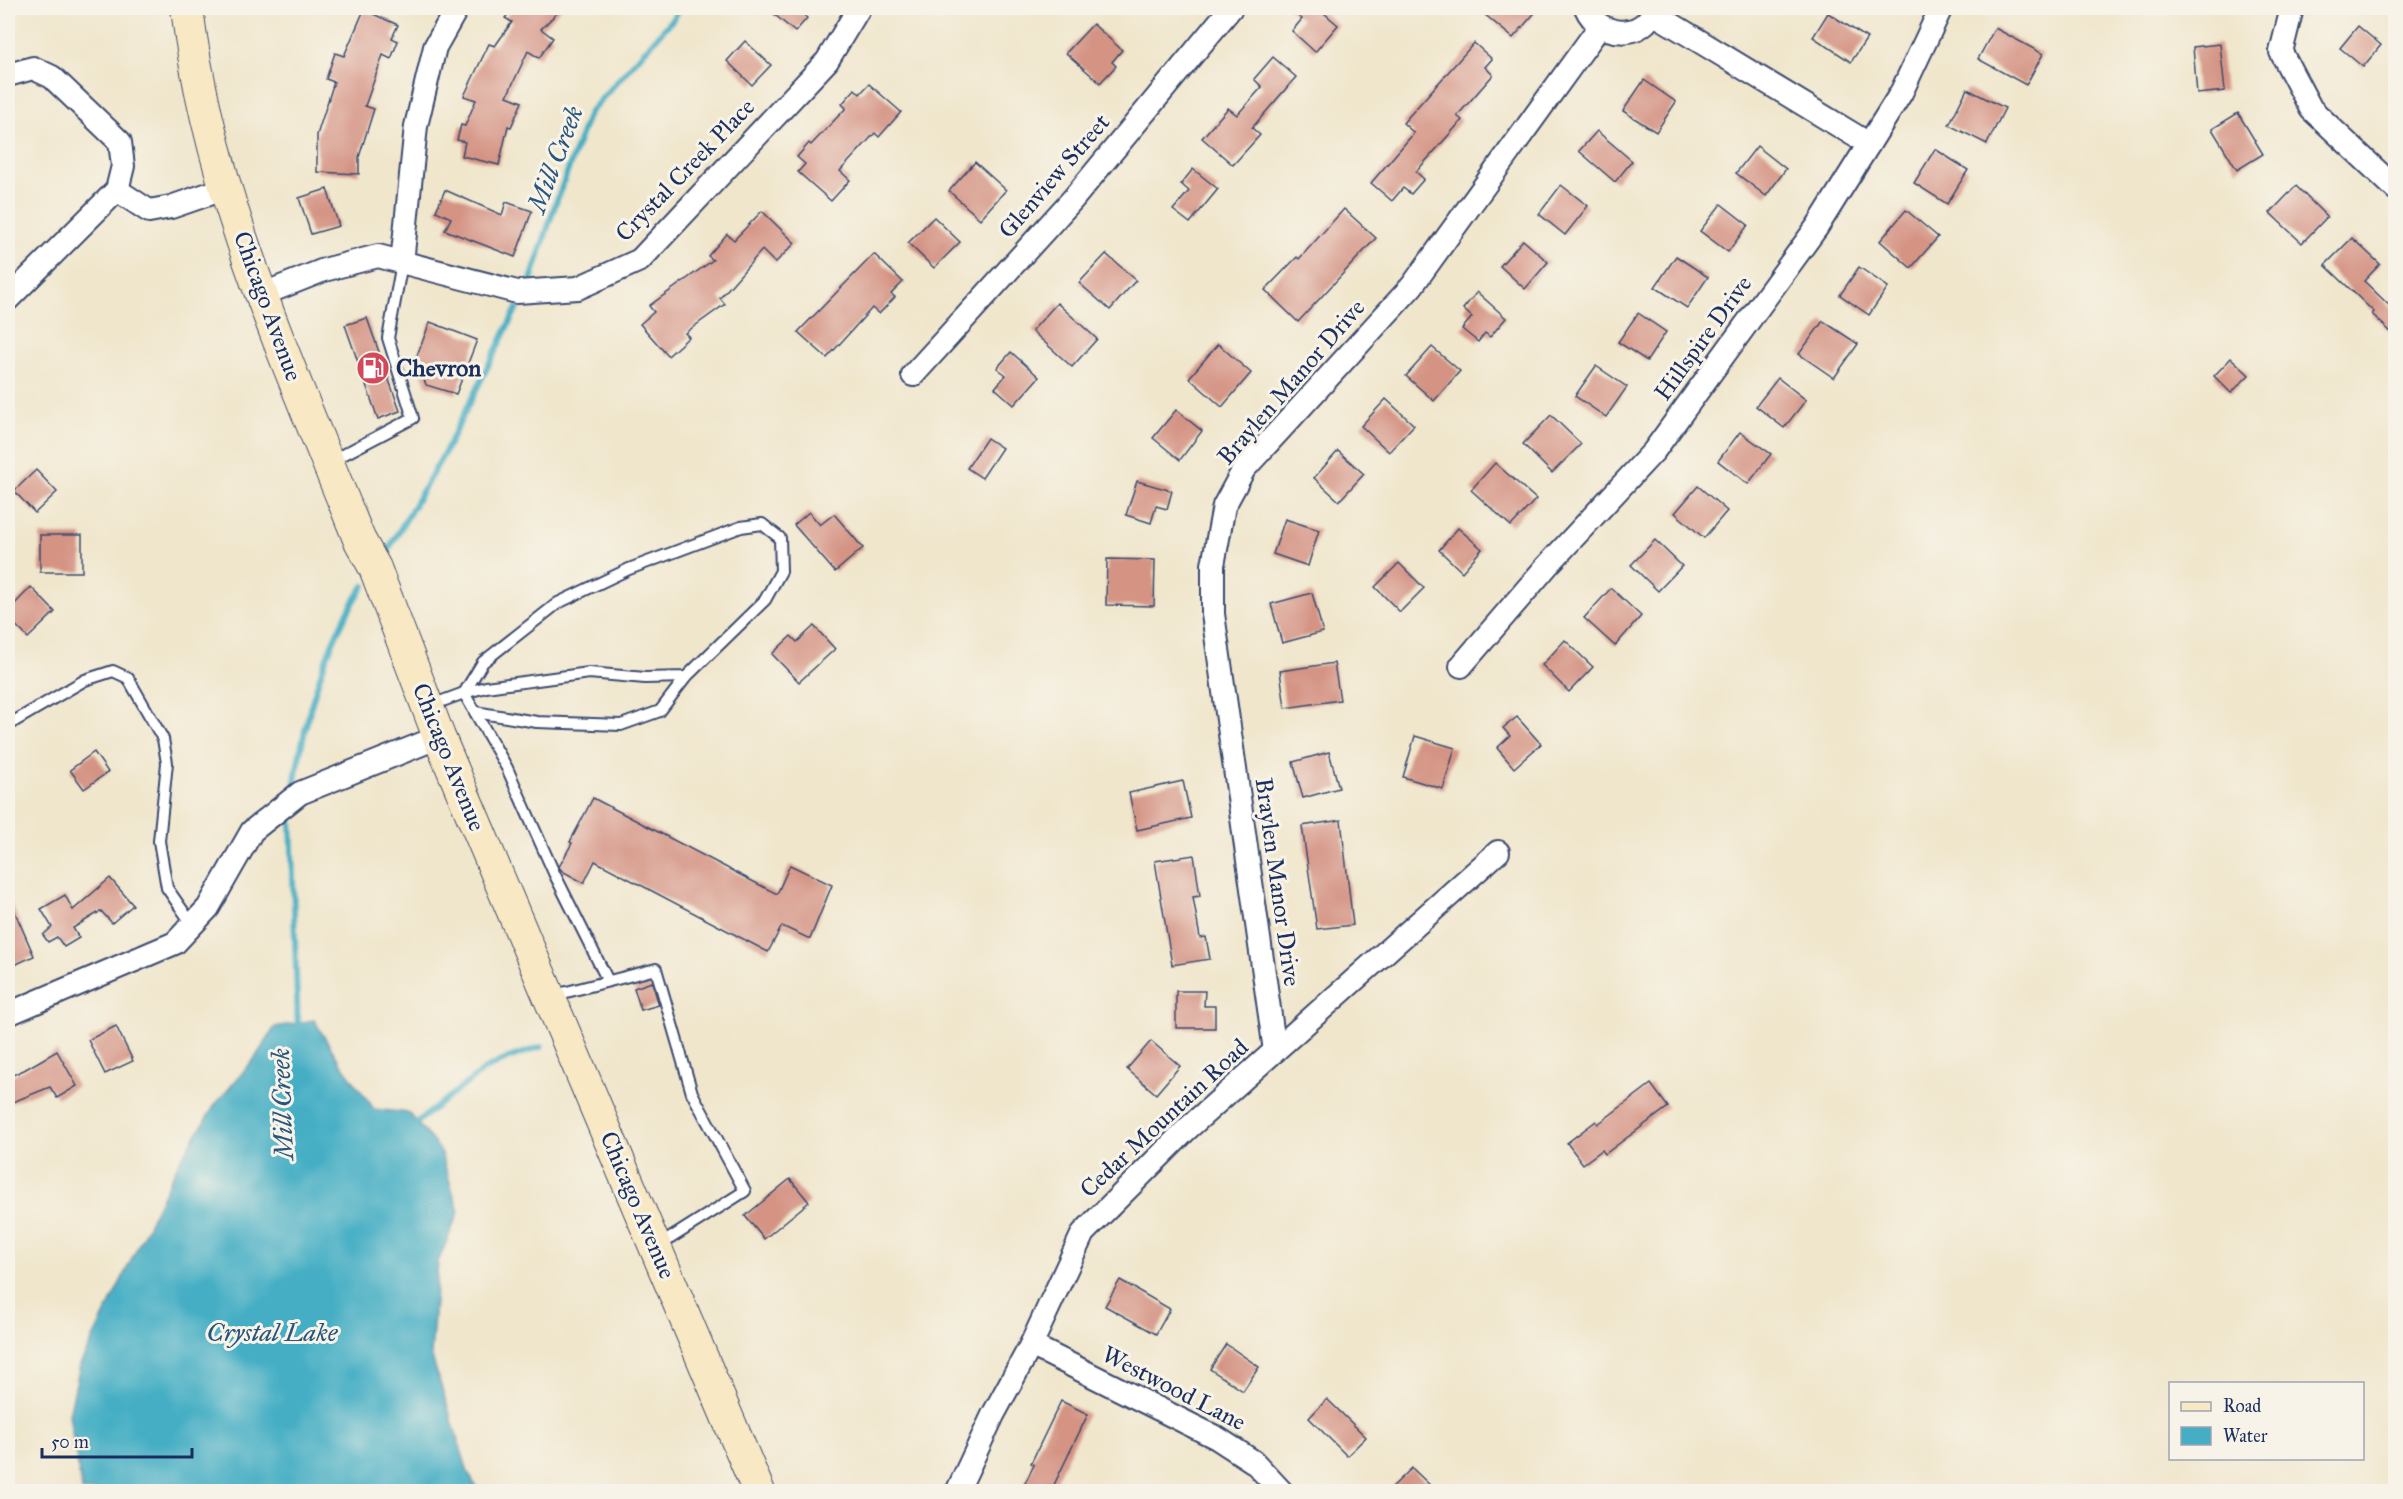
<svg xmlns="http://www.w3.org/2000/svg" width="2403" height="1499" font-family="'IM FELL Great Primer',serif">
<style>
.water{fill:#45aec4;stroke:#306e91;stroke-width:1.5}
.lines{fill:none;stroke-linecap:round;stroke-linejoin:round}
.stream{stroke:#45aec4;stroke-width:6}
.building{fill:#d49383}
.lane-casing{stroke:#3b4a6e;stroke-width:14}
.street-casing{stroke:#3b4a6e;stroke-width:26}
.secondary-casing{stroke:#3b4a6e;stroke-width:34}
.lane{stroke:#fff;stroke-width:10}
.street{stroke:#fff;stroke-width:22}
.secondary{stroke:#f8e8c3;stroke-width:32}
.labels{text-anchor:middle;stroke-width:6;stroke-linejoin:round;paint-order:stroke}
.street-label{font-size:24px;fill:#1b2f5e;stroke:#f7f3e8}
.poi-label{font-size:24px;font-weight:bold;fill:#1b2f5e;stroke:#f7f3e8;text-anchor:start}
.water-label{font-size:26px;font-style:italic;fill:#28557d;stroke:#f7f3e8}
</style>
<rect width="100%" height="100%" fill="#f7f3e8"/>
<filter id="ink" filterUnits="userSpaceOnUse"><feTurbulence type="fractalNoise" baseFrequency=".0167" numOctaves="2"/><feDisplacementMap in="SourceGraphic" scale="12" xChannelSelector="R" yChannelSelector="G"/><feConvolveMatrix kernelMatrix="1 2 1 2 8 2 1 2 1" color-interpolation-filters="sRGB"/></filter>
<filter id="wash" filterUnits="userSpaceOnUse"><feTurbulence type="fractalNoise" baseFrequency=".008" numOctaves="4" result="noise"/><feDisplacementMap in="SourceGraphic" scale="24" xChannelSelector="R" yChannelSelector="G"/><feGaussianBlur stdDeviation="1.35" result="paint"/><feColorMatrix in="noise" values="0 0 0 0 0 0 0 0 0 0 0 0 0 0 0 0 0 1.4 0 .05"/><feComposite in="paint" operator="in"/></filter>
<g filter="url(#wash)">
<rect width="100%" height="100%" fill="#f0e6cc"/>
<polygon class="water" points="314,1020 339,1061 374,1109 409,1113 440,1150 459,1212 438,1262 431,1354 468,1472 478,1491 82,1491 69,1415 80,1365 180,1160 215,1105 255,1058 275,1027"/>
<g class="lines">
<g class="stream">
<polyline points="531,280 553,211 589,113 674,18 680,8"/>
<polyline points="387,552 445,452 517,308"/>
<path d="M 293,791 C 305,720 322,647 364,586"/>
<polyline points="291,819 298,1031"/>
<polyline points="412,1126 485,1069 511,1057 541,1047"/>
</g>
</g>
<g id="blocks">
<g class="building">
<polygon points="513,8 562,8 541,29 553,38 539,58 528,51 507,96 522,102 511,127 508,126 499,165 462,156 465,142 457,140 461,125 465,126 476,100 464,96 489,44 495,46 512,22 505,18"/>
<polygon points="767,8 795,8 807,18 795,32"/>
<polygon points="1288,8 1318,8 1338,25 1315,52 1292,31 1302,19"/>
<polygon points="1477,8 1539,8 1513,38"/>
<polygon points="364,10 398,25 392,38 398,41 391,59 383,55 365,106 374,109 359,157 359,174 317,172 317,135 334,82 326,79 335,53 344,56"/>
<polygon points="1828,13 1867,38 1851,62 1813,37"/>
<polygon points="1093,24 1122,50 1112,62 1116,66 1100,83 1066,53"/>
<polygon points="2358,26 2381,45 2363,67 2340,48"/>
<polygon points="1995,28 2043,54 2026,85 1978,59"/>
<polygon points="745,41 771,65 752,85 727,61"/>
<polygon points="1474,43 1492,59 1485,67 1493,75 1457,116 1462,120 1416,172 1424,179 1411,194 1403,188 1392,201 1371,183 1414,133 1403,123"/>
<polygon points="2220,44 2225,91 2197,94 2193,47"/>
<polygon points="1273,57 1296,77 1252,128 1260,135 1233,165 1202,138 1228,108 1237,115 1262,87 1254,79"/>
<polygon points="1644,80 1676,102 1656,132 1623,111"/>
<polygon points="869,84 901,112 879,137 875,133 840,171 850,180 831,201 798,172 805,164 797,157 809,143 811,145 846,108 842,104 855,89 860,94"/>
<polygon points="1967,89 2005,108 1987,144 1949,125"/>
<polygon points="2238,113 2263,154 2237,170 2212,129"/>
<polygon points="1597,131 1632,161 1615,182 1579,151"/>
<polygon points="1757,146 1786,169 1766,196 1736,173"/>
<polygon points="1935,149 1968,170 1947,204 1914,183"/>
<polygon points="975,162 1006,190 980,219 949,191"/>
<polygon points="1193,169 1218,189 1190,223 1173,210 1189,191 1181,184"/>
<polygon points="1561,185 1588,206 1565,235 1539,214"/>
<polygon points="2296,186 2327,217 2302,243 2270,213"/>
<polygon points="327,189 339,226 311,234 299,198"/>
<polygon points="445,190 502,215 506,202 532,211 515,257 445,230 451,218 436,211"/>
<polygon points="1721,204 1748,225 1728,252 1700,231"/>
<polygon points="1344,209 1376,238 1298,322 1265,290 1297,257 1299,259"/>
<polygon points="1906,210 1938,237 1911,268 1880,241"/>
<polygon points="762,211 795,243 775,263 762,250 720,298 725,304 685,333 689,337 668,356 640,324 654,312 649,306 713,260 708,256 727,234 734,240"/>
<polygon points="934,217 960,242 934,268 908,243"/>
<polygon points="2352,238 2380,264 2364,281 2396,312 2396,337 2372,314 2374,312 2325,265"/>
<polygon points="1523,240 1548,262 1525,289 1500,266"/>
<polygon points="874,254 903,282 891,294 895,297 879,314 872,308 827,358 798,332"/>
<polygon points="1106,254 1136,280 1110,310 1079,283"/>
<polygon points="1676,256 1708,277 1687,308 1655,287"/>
<polygon points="1859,267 1888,287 1869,315 1840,295"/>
<polygon points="1477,292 1506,318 1490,337 1485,333 1478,342 1462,329 1472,317 1463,309"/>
<polygon points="1057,303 1097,339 1072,367 1032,331"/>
<polygon points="1638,313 1666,332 1647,361 1618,342"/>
<polygon points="367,318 400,411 378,419 345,325"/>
<polygon points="1823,321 1858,344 1834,378 1799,354"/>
<polygon points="430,322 477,340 456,394 426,385 416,358"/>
<polygon points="1218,344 1251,373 1222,407 1189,378"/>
<polygon points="1432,347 1460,371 1434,401 1406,376"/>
<polygon points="1011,352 1039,377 1014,405 995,388 1006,375 997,368"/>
<polygon points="2231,358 2249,375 2231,393 2214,376"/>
<polygon points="1596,366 1627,387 1606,417 1575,396"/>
<polygon points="1778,378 1806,400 1784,428 1756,406"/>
<polygon points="1386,399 1414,425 1389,452 1361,426"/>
<polygon points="1176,410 1202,431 1180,460 1153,438"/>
<polygon points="1551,415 1581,444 1552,473 1523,444"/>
<polygon points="1740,432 1771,454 1748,484 1718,461"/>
<polygon points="987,438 1002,448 982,478 967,468"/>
<polygon points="1338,451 1364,474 1339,501 1314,478"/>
<polygon points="1495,463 1536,499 1511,526 1471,490"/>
<polygon points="36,470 57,492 35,513 14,491"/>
<polygon points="1137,481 1172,491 1167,509 1156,506 1151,523 1126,515"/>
<polygon points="1698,486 1727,511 1704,538 1675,513"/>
<polygon points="809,512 820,525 834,514 863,548 835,572 794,525"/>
<polygon points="1285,519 1319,530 1308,566 1273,554"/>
<polygon points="1458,528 1482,549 1462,572 1439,550"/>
<rect x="40" y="535" width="42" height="37"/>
<polygon points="1655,540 1682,566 1658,591 1631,565"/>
<polygon points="1107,559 1155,560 1154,606 1106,605"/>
<polygon points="1399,563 1424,588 1400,612 1375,587"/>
<polygon points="31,587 55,612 28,638 8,617 8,611"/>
<polygon points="1611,588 1641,616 1615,646 1584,618"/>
<polygon points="1312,593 1323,632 1282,643 1271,604"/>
<polygon points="814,626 835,649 799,682 772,654 791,636 797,642"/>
<polygon points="1565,640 1593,667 1569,692 1542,665"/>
<polygon points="1334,663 1340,700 1285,708 1280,671"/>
<polygon points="1517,717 1541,744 1514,768 1497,748 1510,736 1503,728"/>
<polygon points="1415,736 1455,748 1443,789 1403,777"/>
<polygon points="94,752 108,772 84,789 70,770"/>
<polygon points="1329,752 1339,788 1303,798 1293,762"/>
<polygon points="1183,781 1191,818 1137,830 1129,793"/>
<polygon points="593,798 777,894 790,865 832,885 810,939 782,926 768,952 595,861 584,883 562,871 559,867 572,843 570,842"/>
<polygon points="1341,820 1353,925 1317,929 1302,826"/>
<polygon points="1194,855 1200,896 1193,897 1200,938 1206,937 1210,959 1172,965 1155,861"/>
<polygon points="110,878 133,905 112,923 101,911 73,928 79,938 64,947 57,937 48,942 43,935 52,927 41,909 65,895 73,910"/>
<polygon points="8,896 34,956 8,968"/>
<polygon points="652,982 659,1005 641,1010 634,988"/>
<polygon points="1176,991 1205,991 1204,1006 1215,1006 1215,1028 1176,1028"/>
<polygon points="116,1026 133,1061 105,1074 88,1040"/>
<polygon points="1151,1041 1180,1066 1156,1094 1127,1069"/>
<polygon points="57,1051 77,1086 57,1098 50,1087 8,1104 8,1077 24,1070"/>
<polygon points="1651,1084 1668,1107 1605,1154 1602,1150 1583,1164 1567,1143 1596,1121 1598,1124"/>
<polygon points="790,1179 809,1202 764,1239 745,1216"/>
<polygon points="1120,1280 1170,1309 1156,1334 1105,1306"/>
<polygon points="1226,1344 1259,1367 1243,1391 1210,1369"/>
<polygon points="1327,1399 1366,1437 1347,1456 1309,1418"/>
<polygon points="1061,1401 1088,1414 1051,1491 1021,1491 1034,1465 1031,1463"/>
<polygon points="1412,1468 1436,1491 1388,1491"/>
</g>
</g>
</g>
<g filter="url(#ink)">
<use href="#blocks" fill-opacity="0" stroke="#3b4a6e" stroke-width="1.5"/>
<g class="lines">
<defs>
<g id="lane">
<polyline points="331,461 413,418 388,338 402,263"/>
<polygon points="762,524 780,538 781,571 765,600 686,677 645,678 589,673 486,687 464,693 483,662 558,603 629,569 741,527"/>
<polyline points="429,706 464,693 507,768 554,873 608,981"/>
<polyline points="475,712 537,722 621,725 660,711 686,677"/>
<polyline points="8,725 85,680 113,671 128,678 163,739 167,763 159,841 167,888 192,924"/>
<polyline points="551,996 656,969 692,1093 745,1191 658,1246"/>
</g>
<g id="street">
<path d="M 1586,8 C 1599,38 1643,41 1655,8"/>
<polyline points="2292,8 2281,52 2311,109 2396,189"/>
<polyline points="1653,13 1869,144"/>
<polyline points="8,75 33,68 52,77 120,142 123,166 117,190 8,299"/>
<polyline points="117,190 149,211 171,207 226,188"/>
<polyline points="402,263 416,126 435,47 457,8"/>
<polyline points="261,295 324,270 378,256 517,292 578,288 640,260 827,61 859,8"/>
<polyline points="913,375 1073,199 1231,8"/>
<polyline points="1461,666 1546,567 1654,451 1817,227 1901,93 1941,8"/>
<polyline points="8,1014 175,943 208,908 252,831 300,793 439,737"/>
<polyline points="1275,1051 1213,614 1213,565 1224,506 1244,469 1412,286 1600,26"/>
<polyline points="1031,1345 1217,1438 1254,1462 1282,1492"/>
<polyline points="957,1492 993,1415 1031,1345 1083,1233 1186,1130 1498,852"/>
</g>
<path id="secondary" d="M 187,8 C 209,193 290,367 359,539 L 375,568 L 439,737 L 759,1492"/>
</defs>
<use href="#lane" class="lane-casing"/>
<use href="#street" class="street-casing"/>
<use href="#secondary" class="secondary-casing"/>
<use href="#lane" class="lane"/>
<use href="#street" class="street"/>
<use href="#secondary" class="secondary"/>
</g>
</g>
<defs>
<symbol id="fuel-disc" viewBox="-11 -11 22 22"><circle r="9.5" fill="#d1495b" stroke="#f7f3e8"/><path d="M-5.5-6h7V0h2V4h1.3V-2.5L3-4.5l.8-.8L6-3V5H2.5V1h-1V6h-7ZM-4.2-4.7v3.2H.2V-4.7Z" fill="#fff"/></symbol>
</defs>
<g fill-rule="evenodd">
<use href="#fuel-disc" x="354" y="349" width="38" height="38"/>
</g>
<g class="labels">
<g class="street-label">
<text transform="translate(685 170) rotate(-46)" y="8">Crystal Creek Place</text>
<text transform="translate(1054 176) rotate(-49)" y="8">Glenview Street</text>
<text transform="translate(268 306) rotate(70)" y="8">Chicago Avenue</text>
<text transform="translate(1703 338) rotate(-54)" y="8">Hillspire Drive</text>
<text transform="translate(1291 382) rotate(-49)" y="8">Braylen Manor Drive</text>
<text transform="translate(449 757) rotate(68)" y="8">Chicago Avenue</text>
<text transform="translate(1278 882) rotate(82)" y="8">Braylen Manor Drive</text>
<text transform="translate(1164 1118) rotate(-43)" y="8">Cedar Mountain Road</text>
<text transform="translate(638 1205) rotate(67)" y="8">Chicago Avenue</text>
<text transform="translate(1174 1388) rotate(27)" y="8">Westwood Lane</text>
</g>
<g class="poi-label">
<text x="396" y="376">Chevron</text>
</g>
<g class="water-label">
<text transform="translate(555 159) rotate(-69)" y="9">Mill Creek</text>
<text transform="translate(282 1104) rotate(-92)" y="9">Mill Creek</text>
<text x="272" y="1341">Crystal Lake</text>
</g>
</g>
<rect width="2403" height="1499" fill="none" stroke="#f7f3e8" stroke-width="30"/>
<rect x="2169" y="1382" width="195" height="78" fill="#f7f3e8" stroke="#9fa5b1" stroke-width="1.5"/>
<rect x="2181" y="1402" width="30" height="9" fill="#f8e8c3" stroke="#9fa5b1" stroke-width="1.5"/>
<text x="2223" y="1412" font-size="18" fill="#1b2f5e">Road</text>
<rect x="2181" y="1427" width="30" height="18" fill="#45aec4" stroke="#9fa5b1" stroke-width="1.5"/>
<text x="2223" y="1442" font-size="18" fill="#1b2f5e">Water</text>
<path d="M42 1448v9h150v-9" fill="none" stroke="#1b2f5e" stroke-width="3"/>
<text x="51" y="1448" font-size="18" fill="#1b2f5e" stroke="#f7f3e8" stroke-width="4.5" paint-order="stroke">50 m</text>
</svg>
